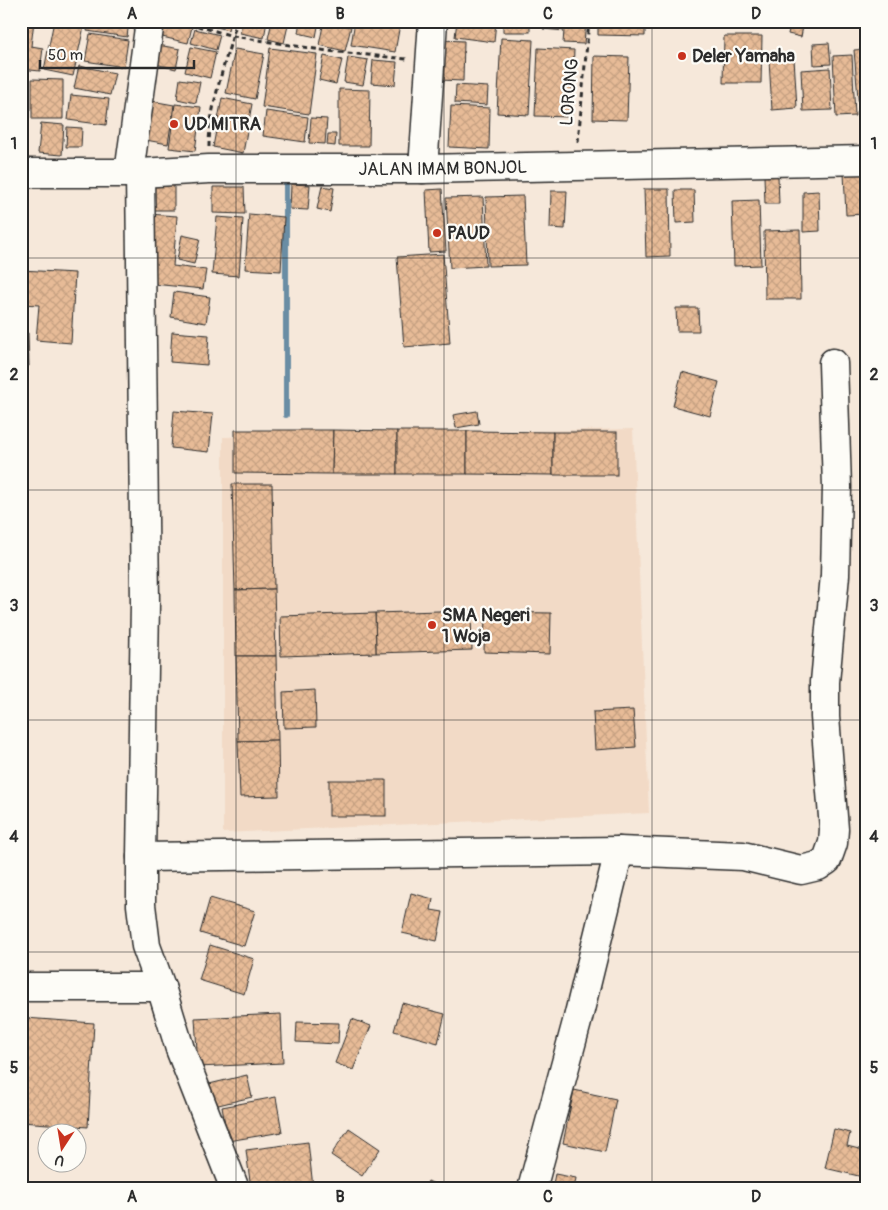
<svg xmlns="http://www.w3.org/2000/svg" width="888" height="1210" font-family="Pangolin,sans-serif">
<style>
.built{fill:#f2dac6}
.lines{fill:none;stroke-linecap:round;stroke-linejoin:round}
.stream{stroke:#6b8da4;stroke-width:6}
.building{fill:url(#building-cross-hatch);stroke:#2b2b2b}
.minor-casing{stroke:#2b2b2b;stroke-width:31}
.highway-casing{stroke:#2b2b2b;stroke-width:31}
.path{stroke:#2b2b2b;stroke-width:3;stroke-dasharray:5 4;stroke-linecap:butt}
.minor{stroke:#fdfcf7;stroke-width:28}
.highway{stroke:#fdfcf7;stroke-width:28}
.grid{fill:none;stroke:#2b2b2b;stroke-width:1;stroke-opacity:0.55}
.poi-dot{fill:#c8321e;stroke:#fdfcf7;stroke-width:2}
.labels{text-anchor:middle;stroke-width:4.5;stroke-linejoin:round;paint-order:stroke}
.poi-label{font-size:18px;font-weight:bold;fill:#2b2b2b;stroke:#fdfcf7;text-anchor:start}
.street-label{font-size:18px;fill:#2b2b2b;stroke:#fdfcf7}
.neatline{fill:none;stroke:#2b2b2b;stroke-width:2}
.grid-label{font-size:16px;text-anchor:middle;font-weight:bold;fill:#2b2b2b}
</style>
<defs>
<pattern id="building-cross-hatch" width="8" height="8" patternUnits="userSpaceOnUse" patternTransform="scale(1.25)"><rect width="8" height="8" fill="#e7bb97"/><path d="M0 0l8 8M0 8l8-8" fill="none" stroke="#c6a182"/></pattern>
</defs>
<rect width="100%" height="100%" fill="#f6e8da"/>
<filter id="ink" filterUnits="userSpaceOnUse"><feTurbulence type="fractalNoise" baseFrequency=".02" numOctaves="2"/><feDisplacementMap in="SourceGraphic" scale="10" xChannelSelector="R" yChannelSelector="G"/><feConvolveMatrix kernelMatrix="1 2 1 2 8 2 1 2 1" color-interpolation-filters="sRGB"/></filter>
<g filter="url(#ink)">
<polygon class="built" points="633,429 649,813 223,833 223,437"/>
<g class="lines">
<polyline class="stream" points="286,415 286,185"/>
</g>
<g class="building">
<polygon points="21,21 34,21 31,46 43,48 40,71 21,69"/>
<polygon points="54,21 85,22 73,76 44,70"/>
<polygon points="89,21 129,21 127,37 87,31"/>
<polygon points="162,21 192,27 188,43 158,36"/>
<polygon points="206,21 230,21 228,30 205,24"/>
<polygon points="242,21 267,21 264,38 240,33"/>
<polygon points="272,21 289,21 284,43 268,39"/>
<polygon points="300,21 319,21 316,37 298,33"/>
<polygon points="324,21 351,27 345,51 319,45"/>
<polygon points="355,21 382,21 400,24 395,52 351,45"/>
<polygon points="457,21 496,21 494,42 455,37"/>
<rect x="503" y="21" width="27" height="11"/>
<polygon points="544,21 586,21 584,44 563,43 564,31 543,29"/>
<polygon points="598,21 645,21 645,36 598,35"/>
<polygon points="791,21 804,21 801,37 788,34"/>
<polygon points="195,29 220,35 216,50 191,43"/>
<polygon points="90,34 128,40 124,67 85,61"/>
<polygon points="724,36 762,36 761,83 723,83"/>
<polygon points="501,38 533,40 529,115 497,113"/>
<polygon points="442,40 464,41 463,81 440,80"/>
<polygon points="829,43 831,64 814,65 813,44"/>
<polygon points="158,45 180,49 176,69 155,64"/>
<polygon points="191,47 216,52 210,78 185,72"/>
<polygon points="270,48 317,54 309,114 262,107"/>
<polygon points="538,48 574,50 571,117 535,116"/>
<polygon points="235,49 264,54 255,99 226,93"/>
<polygon points="867,49 867,110 859,110 854,50"/>
<polygon points="852,55 855,116 836,117 833,56"/>
<polygon points="324,56 342,60 336,84 319,80"/>
<polygon points="594,56 629,57 627,120 593,119"/>
<polygon points="348,57 368,60 363,85 344,82"/>
<polygon points="794,58 797,108 772,110 769,60"/>
<polygon points="373,60 397,62 395,85 371,83"/>
<polygon points="79,66 115,73 110,95 74,88"/>
<polygon points="830,68 832,110 803,111 801,70"/>
<polygon points="21,71 28,72 25,98 21,98"/>
<polygon points="32,79 63,80 63,119 32,119"/>
<polygon points="180,79 200,82 196,103 177,99"/>
<polygon points="456,85 488,87 487,105 455,103"/>
<polygon points="339,89 370,90 369,146 339,146"/>
<polygon points="71,95 109,99 106,125 68,120"/>
<polygon points="222,98 252,104 243,153 213,147"/>
<polygon points="146,100 174,105 168,144 140,139"/>
<polygon points="21,102 28,103 23,147 21,147"/>
<polygon points="175,104 201,107 195,151 169,148"/>
<polygon points="451,106 490,108 489,149 449,147"/>
<polygon points="266,111 308,117 305,142 263,136"/>
<polygon points="311,118 327,119 325,144 309,143"/>
<polygon points="41,123 64,125 62,155 38,153"/>
<polygon points="67,127 82,128 81,147 66,147"/>
<polygon points="328,134 336,134 335,146 327,145"/>
<polygon points="867,172 867,214 846,215 844,173"/>
<polygon points="764,176 778,176 779,204 765,204"/>
<polygon points="174,179 174,210 151,210 150,180"/>
<polygon points="291,184 310,185 308,210 290,209"/>
<polygon points="322,186 334,188 330,212 317,209"/>
<polygon points="213,187 244,187 245,214 213,213"/>
<polygon points="442,189 446,251 429,252 426,190"/>
<polygon points="644,189 669,189 670,256 646,257"/>
<polygon points="675,190 694,190 695,222 676,223"/>
<polygon points="551,191 567,191 565,229 550,228"/>
<polygon points="819,191 820,231 803,232 803,192"/>
<polygon points="523,196 526,265 488,266 486,197"/>
<polygon points="483,197 486,266 450,268 446,198"/>
<polygon points="759,200 761,265 734,266 732,201"/>
<polygon points="148,214 177,216 173,266 206,270 203,289 143,283"/>
<polygon points="249,214 284,217 281,271 245,269"/>
<polygon points="217,217 243,219 239,276 212,274"/>
<polygon points="800,230 801,299 765,299 764,231"/>
<polygon points="182,235 200,239 194,264 177,260"/>
<polygon points="443,254 450,343 404,347 397,257"/>
<polygon points="21,270 75,273 71,343 36,340 39,305 21,304"/>
<polygon points="174,292 210,297 206,323 171,317"/>
<polygon points="676,308 698,308 699,331 677,331"/>
<polygon points="172,332 209,335 207,365 170,362"/>
<polygon points="21,333 28,333 29,366 21,366"/>
<polygon points="682,372 719,382 710,416 673,406"/>
<polygon points="174,411 213,414 209,452 171,448"/>
<polygon points="477,411 479,424 456,428 453,415"/>
<polygon points="235,430 333,430 332,474 235,473"/>
<polygon points="333,430 397,431 397,474 332,474"/>
<rect x="397" y="431" width="70" height="43"/>
<polygon points="467,431 553,432 553,475 467,474"/>
<rect x="553" y="432" width="64" height="43"/>
<polygon points="232,484 272,484 274,589 235,590"/>
<polygon points="274,589 276,656 236,656 235,590"/>
<polygon points="471,610 472,650 376,653 375,613"/>
<polygon points="485,612 551,613 550,654 484,652"/>
<polygon points="375,613 376,653 281,656 280,616"/>
<polygon points="236,656 276,656 278,740 238,741"/>
<polygon points="315,690 316,727 284,728 283,692"/>
<polygon points="633,710 636,747 595,750 593,712"/>
<polygon points="278,740 279,796 240,797 238,741"/>
<rect x="329" y="780" width="57" height="36"/>
<polygon points="411,893 433,899 431,910 443,912 437,941 402,933"/>
<polygon points="210,898 255,911 244,946 200,933"/>
<polygon points="210,945 254,959 244,994 199,980"/>
<polygon points="402,1003 445,1014 438,1043 394,1031"/>
<polygon points="281,1014 283,1063 198,1067 195,1018"/>
<polygon points="25,1018 94,1023 88,1127 21,1122 21,1082"/>
<polygon points="352,1019 371,1026 353,1070 335,1063"/>
<polygon points="297,1022 339,1023 338,1044 296,1042"/>
<polygon points="247,1075 252,1097 210,1107 205,1085"/>
<polygon points="574,1090 616,1099 605,1152 563,1143"/>
<polygon points="276,1097 282,1132 228,1141 222,1107"/>
<polygon points="349,1128 380,1149 362,1176 331,1155"/>
<polygon points="834,1129 850,1133 847,1146 867,1151 867,1178 825,1168"/>
<polygon points="308,1142 313,1187 298,1189 251,1189 246,1150"/>
<polygon points="555,1174 576,1178 574,1189 552,1189"/>
<polygon points="428,1181 445,1189 424,1189"/>
</g>
<g class="lines">
<defs>
<g id="minor">
<polyline points="423,169 433,21"/>
<polyline points="129,173 150,21"/>
<polyline points="140,173 145,603 141,857 141,905 146,946 161,987 180,1049 235,1189"/>
<polyline points="141,857 619,851 743,856 801,870 818,866 827,860 833,843 834,829 825,717 825,682 835,575 837,487 833,363"/>
<polyline points="21,987 161,987"/>
<polyline points="532,1189 577,1022 619,851"/>
</g>
<g id="highway">
<path id="s1" d="M 21,173 L 140,173 L 209,169 L 423,169 L 867,160"/>
</g>
</defs>
<use href="#minor" class="minor-casing"/>
<use href="#highway" class="highway-casing"/>
<g class="path">
<polyline points="180,21 233,36 328,51 407,59"/>
<polyline points="578,142 589,21"/>
<path d="M 209,147 C 209,107 226,60 237,21"/>
</g>
<use href="#minor" class="minor"/>
<use href="#highway" class="highway"/>
</g>
</g>
<path class="grid" d="M 236,21 L 236,1189M 444,21 L 444,1189M 652,21 L 652,1189M 21,258 L 867,258M 21,490 L 867,490M 21,720 L 867,720M 21,952 L 867,952"/>
<g class="poi-dot">
<circle cx="682" cy="56" r="5"/>
<circle cx="174" cy="124" r="5"/>
<circle cx="437" cy="233" r="5"/>
<circle cx="432" cy="625" r="5"/>
</g>
<g class="labels">
<g class="poi-label">
<text x="692" y="62">Deler Yamaha</text>
<text x="184" y="130">UD MITRA</text>
<text x="447" y="239">PAUD</text>
<text x="442" y="621">SMA Negeri<tspan x="442" dy="21">1 Woja</tspan></text>
</g>
<g class="street-label">
<text transform="translate(569 92) rotate(-85)" y="6">LORONG</text>
<text dy="6" stroke="none"><textPath href="#s1" startOffset="422">JALAN IMAM BONJOL</textPath></text>
</g>
</g>
<rect width="888" height="1210" fill="none" stroke="#fdfcf7" stroke-width="55"/>
<g transform="translate(62 1148) rotate(192)"><circle r="24" fill="#fdfcf7" stroke="#a9a8a5"/>
<path d="M0-4L9 19L0 12L-9 19Z" fill="#c8321e"/>
<text y="-8" font-size="14" font-weight="bold" text-anchor="middle" fill="#2b2b2b">U</text>
</g>
<path d="M40 60v8h154v-8" fill="none" stroke="#2b2b2b" stroke-width="2.5"/>
<text x="48" y="60" font-size="15" fill="#2b2b2b" stroke="#fdfcf7" stroke-width="4" paint-order="stroke">50 m</text>
<rect x="28" y="28" width="832" height="1154" class="neatline"/>
<g class="grid-label">
<text x="132" y="19">A</text>
<text x="340" y="19">B</text>
<text x="548" y="19">C</text>
<text x="756" y="19">D</text>
<text x="14" y="149">1</text>
<text x="874" y="149">1</text>
<text x="14" y="380">2</text>
<text x="874" y="380">2</text>
<text x="14" y="611">3</text>
<text x="874" y="611">3</text>
<text x="14" y="842">4</text>
<text x="874" y="842">4</text>
<text x="14" y="1073">5</text>
<text x="874" y="1073">5</text>
<text x="132" y="1202">A</text>
<text x="340" y="1202">B</text>
<text x="548" y="1202">C</text>
<text x="756" y="1202">D</text>
</g>
</svg>
